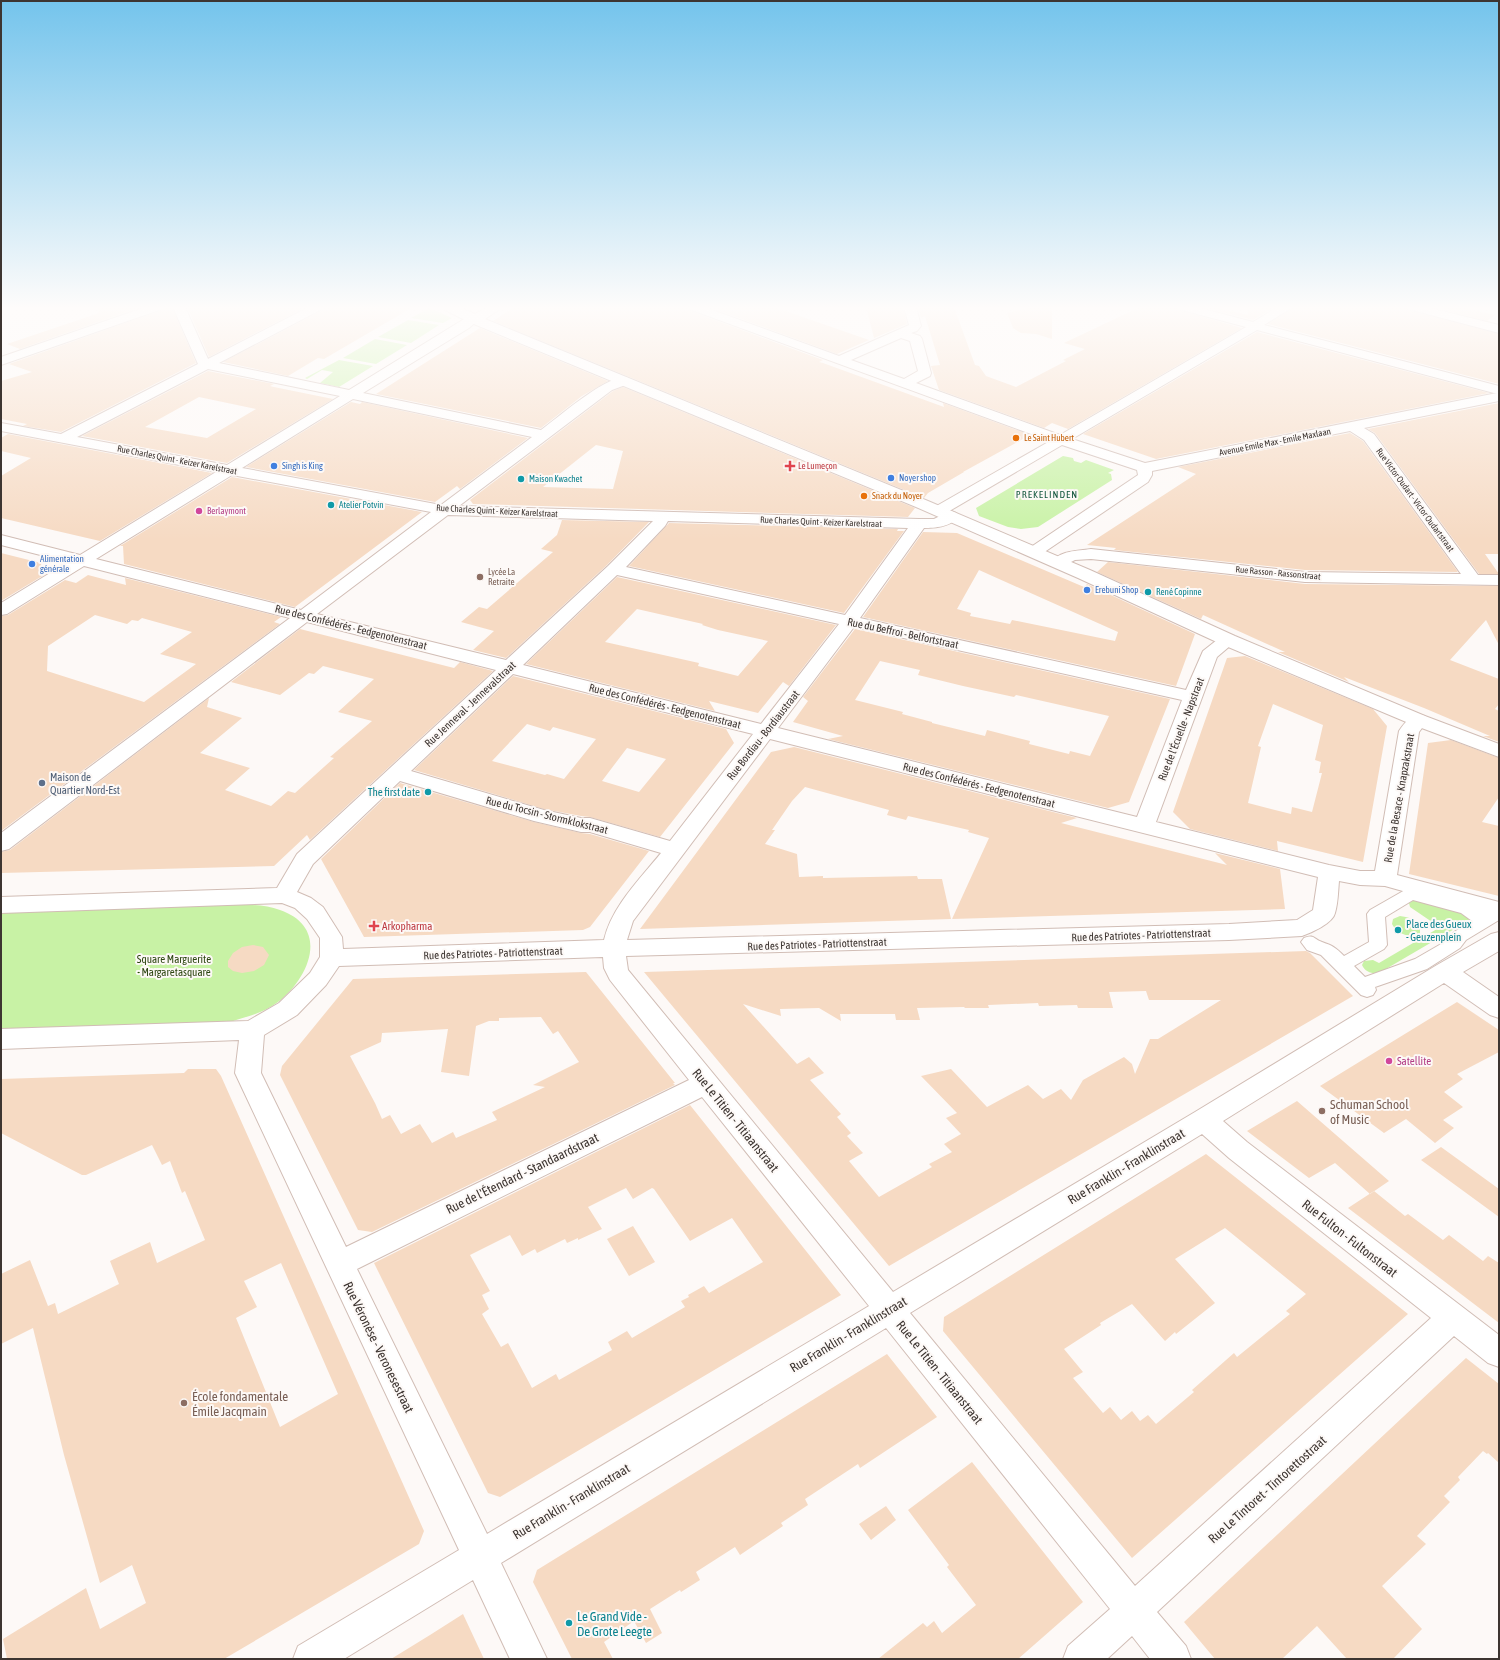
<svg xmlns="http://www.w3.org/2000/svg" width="1500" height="1660" font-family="'Asap Condensed',sans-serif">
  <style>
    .green { fill: #c8f2a5 }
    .building { fill: #f6dac3; fill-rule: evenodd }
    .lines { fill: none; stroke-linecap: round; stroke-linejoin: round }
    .pedestrian-casing { stroke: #d1bdb5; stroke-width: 2 }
    .minor-casing { stroke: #d1bdb5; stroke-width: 2 }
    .tertiary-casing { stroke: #d1bdb5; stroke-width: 2 }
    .pedestrian { fill: #fff; fill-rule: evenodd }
    .minor { fill: #fff; fill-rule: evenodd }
    .tertiary { fill: #fff; fill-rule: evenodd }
    .food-dot { fill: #e8710a; stroke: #fdf9f7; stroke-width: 1.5 }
    .shop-dot { fill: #3f7fe0; stroke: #fdf9f7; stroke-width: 1.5 }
    .health-dot { fill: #e0444e; stroke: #fdf9f7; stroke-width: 1.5 }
    .culture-dot { fill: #0f9aa8; stroke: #fdf9f7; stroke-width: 1.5 }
    .hotel-dot { fill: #d1479c; stroke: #fdf9f7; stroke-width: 1.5 }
    .education-dot { fill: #8d6e63; stroke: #fdf9f7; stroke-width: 1.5 }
    .service-dot { fill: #5c6f8a; stroke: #fdf9f7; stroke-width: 1.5 }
    .labels { text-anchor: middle; stroke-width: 4; stroke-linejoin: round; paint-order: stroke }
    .far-food-label { font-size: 9px; fill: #c56008; stroke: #fdf9f7; text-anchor: start }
    .far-street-label { font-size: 9px; fill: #3d3531; stroke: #fdf9f7 }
    .far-shop-label { font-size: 9px; fill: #366cbe; stroke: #fdf9f7; text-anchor: start }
    .far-health-label { font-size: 9px; fill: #be3a42; stroke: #fdf9f7; text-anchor: start }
    .far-culture-label { font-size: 9px; fill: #0d838f; stroke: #fdf9f7; text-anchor: start }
    .far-hotel-label { font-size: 9px; fill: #b23c85; stroke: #fdf9f7; text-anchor: start }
    .far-education-label { font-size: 9px; fill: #785e54; stroke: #fdf9f7; text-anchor: start }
    .far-neighbourhood-label { font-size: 10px; letter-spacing: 1px; fill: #13573d; stroke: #fdf9f7 }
    .street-label { font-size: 11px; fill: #3d3531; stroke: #fdf9f7 }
    .service-label { font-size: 11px; fill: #4e5e75; stroke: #fdf9f7; text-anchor: start }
    .culture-label { font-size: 11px; fill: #0d838f; stroke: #fdf9f7; text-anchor: end }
    .health-label { font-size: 11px; fill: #be3a42; stroke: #fdf9f7; text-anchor: start }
    .park-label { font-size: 11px; fill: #2c4510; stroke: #fdf9f7 }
    .hotel-label { font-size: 11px; fill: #b23c85; stroke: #fdf9f7; text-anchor: start }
    .near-education-label { font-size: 13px; fill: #785e54; stroke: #fdf9f7; text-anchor: start }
    .near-street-label { font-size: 13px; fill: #3d3531; stroke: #fdf9f7 }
    .near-culture-label { font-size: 13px; fill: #0d838f; stroke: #fdf9f7; text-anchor: start }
  </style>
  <rect width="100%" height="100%" fill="#fdf9f7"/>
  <path class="green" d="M429 308H430L452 318 443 323 411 318Z
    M408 320 439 325 411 343 378 337Z
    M375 339 407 345 376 364 343 358Z
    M339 360 373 366 339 387 320 383 333 372 322 370 307 379 305 378Z
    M1063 456 1073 458 1074 461 1081 463 1086 460 1114 470 1108 473 1111 474 1112 480 1038 527 1021 529 1008 527 979 516 976 508Z
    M1412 901H1416L1464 913 1469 919 1468 921 1379 973C1372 974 1365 972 1362 965L1364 961 1373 960 1379 963 1437 929V927L1435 924 1410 907 1409 903Z
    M219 905C239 905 261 903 280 910 331 928 309 978 278 1002 264 1013 245 1017 230 1022L1 1030V911Z
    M1400 916C1408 917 1415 919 1420 925V933C1410 939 1397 934 1392 924L1393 919Z"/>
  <path class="building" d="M98 307H141L20 349 7 344 99 313Z
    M165 307H172L196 363 61 432 23 426 27 424 1 419V381L32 372 9 364 162 310Z
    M187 307H306L209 357Z
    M325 307H413L324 359 318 358 288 376 223 362 323 310Z
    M514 307H686L688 310 823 360 819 362 823 363 944 407 943 403 1030 435 963 472H964L928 493 924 498 493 321Z
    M709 307H774L869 340 837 354Z
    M866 307H903L907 324 874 338Z
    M918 307H954L975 365 979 366 986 376 1016 387 1066 361 1063 360 1085 349 1064 343 1140 307H1175L1178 310 1242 328 1068 429 1052 423 1044 428 939 390 931 366 940 365 925 316 921 318Z
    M1031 307H1052V339L1036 334 1021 333 1013 328 1007 313Z
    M1202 307H1214L1248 315 1249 307H1275L1253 320Z
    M1294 307H1405L1408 310 1499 334V384L1268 324Z
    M1433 307H1462L1495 315 1487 321Z
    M480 328 608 381 582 396 541 428 376 394Z
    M1257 332 1489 393 1156 459 1083 434Z
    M208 371 274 384 270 386 274 387 333 399 227 463 82 436ZM199 397 256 409 207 438 145 427Z
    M623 387 915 508 908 517 473 504 470 500 613 391ZM596 445 623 451 613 489 543 487Z
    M351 402 360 404 362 402 528 438 460 489 457 486 435 502 246 467Z
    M1499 403V554H1485L1499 574H1479L1375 433 1368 429Z
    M1350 433 1363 441 1458 572 1305 570 1114 550 1116 548 1087 545 1196 474 1178 467Z
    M8 434 212 473 100 541 1 518V476L31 458 1 451V438Z
    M232 477 422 512 295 607 124 564 123 546H120Z
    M562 520 649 522 607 565 506 658 473 650 494 631 461 622 479 607 487 609 553 552 541 549 557 535Z
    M669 523 898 529 897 531H904L844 613 629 566Z
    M923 532 957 533 1084 587 1087 584 1195 634 1176 686 863 617ZM979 570 1118 632 1115 641 1012 620 1010 624 970 616 971 613 957 609Z
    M1 553 41 563 42 574 44 575 1 601Z
    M1108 562 1305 584 1499 586V645L1486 620 1450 660 1499 679V704L1495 709 1499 711V742L1483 736H1490L1424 708 1344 677 1349 682 1278 652H1285L1203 615 1201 619 1097 572Z
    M88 575 126 585 125 578 281 617 274 622 280 624 1 831V616L8 615 65 580 76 583ZM95 615 127 624 132 620 138 621 142 618 192 632 160 654 196 664 144 702 47 671 48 646Z
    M617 577 836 625 789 686 783 682 758 713 709 701 715 711 526 664ZM637 609 703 624 702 625 718 630 768 641 738 676 698 666 699 663 605 642Z
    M300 629 454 668 460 662 493 671 310 840 307 835 274 866 1 873V852L10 850 209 698 207 707 242 718 200 753 250 768 225 790 271 806 288 791 295 793 334 758 330 757 372 721 338 712 374 679 323 666 314 674 309 673 280 695 231 682Z
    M855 629 1170 699 1129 802 1108 808 828 739 843 736 793 722 808 701 803 697ZM880 661 920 670 918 675 963 686 1014 697 1016 695 1109 716 1090 756 1070 751 1069 754 1029 744 1030 741 987 730 985 736 932 723V722L902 714 903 712 855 700Z
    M1245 656 1373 709 1387 726 1363 862 1277 841 1278 851 1190 829 1173 812 1227 658ZM1273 704 1323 725 1315 760 1321 762 1319 773H1322L1312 812 1292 807 1291 814 1248 803 1261 747 1258 746Z
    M513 676 726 729 734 743 660 837 590 817 581 816 544 809 414 770ZM527 724 550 731 553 727 596 739 564 779 547 774 545 775 492 761ZM627 748 666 759 639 792 602 781Z
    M1451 740 1499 758V797L1482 822 1499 826V896L1409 874 1428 743Z
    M794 747 1077 818 1061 823 1227 865 1215 853 1280 869 1285 909 952 919 989 838 968 832 969 830 908 816 906 820 887 815 889 810 805 787 792 801 772 830H775L765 844 797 854 799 877 823 876V878L917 876 918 879H942L951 919 640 929 771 752Z
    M400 783 534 822 581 833 590 834 649 851 590 927 583 930 364 937 321 859Z
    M253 945 263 947 269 955 264 965 254 971 242 973 233 971 228 967V961L233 953 242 947Z
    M1306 951 1310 953 1353 996 889 1266 644 972ZM1146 991 1149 1000H1221L1158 1039H1150L1135 1074 1132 1064 1124 1057 1083 1080 1071 1100 1061 1089 1043 1099 1028 1085 987 1107 951 1069 921 1076 957 1113 946 1118 961 1134 944 1144 952 1152 929 1164 932 1167 879 1197 849 1161 863 1153 847 1136 851 1133 837 1117 841 1114 810 1080 824 1073 809 1057 797 1064 743 1004 781 1016 780 1009 819 1008 841 1021 840 1014H895L896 1020H920L917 1008 964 1007 965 1008H989L988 1005 1038 1003 1039 1006 1077 1005 1078 1008H1113L1109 992Z
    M586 972 675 1083H673L675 1085 372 1232 358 1230 280 1075 282 1066 353 979ZM541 1017 553 1034 558 1031 579 1062 533 1085 545 1087 492 1112 497 1120 456 1138 453 1132 432 1143 420 1124 401 1134 390 1115 382 1119 375 1103 350 1056 381 1042 382 1033 448 1029 441 1072 469 1076 476 1026 489 1021H499V1018Z
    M1457 1002 1499 1030V1052L1457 1074 1463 1079 1444 1092 1463 1107 1443 1120 1454 1128 1435 1143 1406 1119 1384 1133 1320 1086Z
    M188 1069H216L221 1076 424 1531 419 1544 224 1659H7L3 1639 86 1588 100 1629 146 1603 132 1565 100 1583 64 1455 33 1328 1 1344V1274L30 1260 48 1306 55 1303 58 1314 119 1284 110 1261 150 1242 157 1263 205 1240 185 1191 182 1193 170 1161 162 1165 152 1145 86 1175H82L1 1133V1079L184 1073ZM281 1263 338 1394 280 1427 236 1318 257 1307 244 1281Z
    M1297 1101 1389 1181 1370 1194 1335 1163 1309 1178 1247 1131Z
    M690 1105 841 1295 500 1497 488 1493 374 1263ZM626 1188 633 1199 652 1188 654 1189 690 1241 732 1218 763 1262 709 1293 704 1286 688 1295 689 1297 681 1301 685 1307 632 1338 627 1331 608 1342 612 1350 559 1380 556 1374 532 1388 508 1343 501 1347 482 1314 489 1309 482 1295 490 1291 470 1255 510 1235 522 1256 535 1249 537 1253 565 1239 567 1243 578 1238V1240L602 1229 588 1207Z
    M1441 1147 1499 1189V1217L1421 1160Z
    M1206 1154 1408 1314 1132 1558 943 1331 944 1317ZM1225 1228 1306 1294 1286 1311 1290 1314 1237 1357 1234 1353 1192 1390 1194 1392 1156 1424 1148 1415 1140 1421 1132 1411 1121 1420 1110 1407 1103 1413 1073 1378 1083 1372 1064 1349 1101 1325 1100 1323 1132 1304 1165 1341 1175 1332 1176 1334 1215 1303 1175 1259Z
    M1374 1191 1405 1216 1408 1214 1443 1240 1449 1235 1483 1261 1488 1256 1499 1263V1323L1348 1208Z
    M633 1226 655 1262 629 1276 607 1239Z
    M887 1354 937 1417 860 1468 858 1464 805 1499 808 1505 781 1523 783 1526 740 1555 735 1547 696 1572 700 1580 681 1592 680 1590 650 1609 662 1633 646 1643 634 1621 604 1642 613 1659H572L533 1582 537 1570Z
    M1466 1358 1499 1384V1463L1488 1453 1487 1454 1483 1451 1458 1477 1460 1480 1444 1496 1450 1502 1417 1536 1426 1544 1382 1586 1422 1629 1393 1659H1347L1317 1626 1282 1659H1215L1184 1622Z
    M972 1462 1083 1602 1018 1659H878L923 1623 927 1627 934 1621 942 1633 976 1605 947 1567 949 1565 908 1510Z
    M886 1506 896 1520 871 1540 859 1524Z
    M463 1614 484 1659H391L430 1635Z"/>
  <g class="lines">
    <g class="pedestrian-casing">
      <path id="pedestrian" d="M1411 888 1473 905 1485 913 1493 910 1499 912V920L1466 940 1460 948 1427 969 1375 987 1376 990 1373 995 1367 997 1361 995 1321 955 1307 950 1301 942 1304 938C1315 934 1313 939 1322 942 1333 946 1335 947 1344 956L1369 942 1367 914 1370 910 1405 890ZM1413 900 1461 913 1472 921 1454 932 1448 940 1415 959 1365 977 1354 966 1384 949 1387 945 1385 917Z"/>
    </g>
    <g class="minor-casing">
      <path id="minor" d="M146 307H164L162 309 1 365V357Z
        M173 307H185L208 359 309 307H324L322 309 219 363 349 390 469 316H477L479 319 469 328 363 393 541 430C558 418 608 373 628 378L629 381 628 384 612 390 459 506 919 519H934L942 515 933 514 930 511 933 508 1050 441 689 309 687 307H704L839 356 909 325 904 307H916L921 326 917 331 911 333 920 336 922 339 931 373 930 376 916 383 1060 435 1246 327 1178 309 1176 307H1196L1253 322 1278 307H1293L1264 325 1499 386V401L1364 428 1374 434 1478 575H1499V585L1305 582 1091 559 1075 560 1059 568 1053 566 1051 563C1060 550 1077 551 1091 549L1305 572 1461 574 1364 440 1350 431 1152 471V475L1148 482 1040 555 1034 557 1028 555 1026 552 1028 549 1138 475 1137 470 1062 445 946 513 951 511 956 513 959 516C951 527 935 528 924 528L860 618 1186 690 1203 651 1222 636 1228 635 1234 636 1237 640 1217 657 1156 822 1329 865 1360 871H1375L1399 731C1406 721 1412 713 1425 716L1428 720 1419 732 1397 875 1499 902V918L1385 886 1360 885 1339 881C1338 892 1338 903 1335 913 1333 923 1311 933 1302 936L1229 940 626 956 628 970 893 1292 1195 1112 1437 965 1491 934 1499 932V951L1463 972 1499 997V1018L1490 1015 1444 983 1223 1121 1247 1142 1499 1335V1367L1488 1363 1454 1336 1157 1612 1186 1646 1191 1659H1150L1132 1636 1107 1659H1063L1068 1646 1110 1609 886 1328 501 1563 547 1659H510L473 1580 344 1659H293L298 1646 459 1550 235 1073 239 1040 1 1049V1029L248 1021 279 1003 310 973 320 957V938L307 919 295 908 282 903 1 913V897L277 888 297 854 496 670 307 622 9 849 1 851V833L290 618 84 566 7 614 1 615V603L68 562 1 545V535L80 555 216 472 1 431V423L61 434 198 364ZM1257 330 1494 393H1497L1145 463 1072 439ZM901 338 910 341 918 371 904 379 851 360ZM208 369 340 396 227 465 77 437ZM353 399 532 437 441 505 242 468ZM232 475 431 512 301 610 96 559ZM448 515 653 521 608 566 506 660 317 614ZM668 521 908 528 845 615 626 567 665 526ZM617 575 839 624 761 724 523 665ZM854 627 1182 700 1137 817 778 728ZM513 674 753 734 670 841 590 818H581L544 810 411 771ZM770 739 1318 877 1313 910 1297 920 1229 924 627 940 633 921ZM400 781 534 821 581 832H590L661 853C640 879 612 906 604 940L343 949 342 937 323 907 311 898 297 892 313 864ZM603 957 604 968 610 980 689 1080 346 1247 261 1073 264 1035 297 1015 326 985 339 966ZM702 1097 869 1306 487 1534 357 1269ZM1202 1134 1229 1158 1431 1318 1135 1586 910 1313Z
        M1406 307H1426L1499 325V333L1408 309Z"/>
    </g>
    <g class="tertiary-casing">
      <path id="tertiary" d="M443 307H459L475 314 488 307H503L485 319 928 501 1090 570 1235 636 1425 716 1499 744V757L1411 724 1221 644 1078 578 916 507 469 322 445 310Z"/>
    </g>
    <use href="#pedestrian" class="pedestrian"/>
    <use href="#minor" class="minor"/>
    <use href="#tertiary" class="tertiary"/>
  </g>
  <linearGradient id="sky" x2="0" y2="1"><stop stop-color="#74c4ec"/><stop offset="0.57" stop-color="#fefcfb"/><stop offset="1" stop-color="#fefcfb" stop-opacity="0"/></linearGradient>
  <rect width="1500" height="540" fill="url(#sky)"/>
  <g class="food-dot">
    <circle cx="1016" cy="438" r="4"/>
    <circle cx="864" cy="496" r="4"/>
  </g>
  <g class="shop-dot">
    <circle cx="274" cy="466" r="4"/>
    <circle cx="891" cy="478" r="4"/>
    <circle cx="32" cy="564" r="4"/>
    <circle cx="1087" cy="590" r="4"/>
  </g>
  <g class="health-dot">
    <path d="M788 460h4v4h4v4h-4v4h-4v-4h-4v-4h4z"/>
    <path d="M372 920h4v4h4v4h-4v4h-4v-4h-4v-4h4z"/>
  </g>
  <g class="culture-dot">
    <circle cx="521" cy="479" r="4"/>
    <circle cx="331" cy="505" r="4"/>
    <circle cx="1148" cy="592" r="4"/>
    <circle cx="428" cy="792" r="4"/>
    <circle cx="1398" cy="930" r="4"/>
    <circle cx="569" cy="1623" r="4"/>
  </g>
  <g class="hotel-dot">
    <circle cx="199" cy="511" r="4"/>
    <circle cx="1389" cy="1061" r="4"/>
  </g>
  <g class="education-dot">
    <circle cx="480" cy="577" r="4"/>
    <circle cx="1322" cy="1111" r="4"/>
    <circle cx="184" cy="1403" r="4"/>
  </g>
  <circle class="service-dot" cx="42" cy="783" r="4"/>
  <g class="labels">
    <g class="far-food-label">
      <text x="1024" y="441">Le Saint Hubert</text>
      <text x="872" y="499">Snack du Noyer</text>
    </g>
    <g class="far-street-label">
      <text transform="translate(1275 442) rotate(-11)" y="3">Avenue Emile Max - Emile Maxlaan</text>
      <text transform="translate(177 460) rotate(11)" y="3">Rue Charles Quint - Keizer Karelstraat</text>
      <text transform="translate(1415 500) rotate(54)" y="3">Rue Victor Oudart - Victor Oudartstraat</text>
      <text transform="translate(497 511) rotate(3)" y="3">Rue Charles Quint - Keizer Karelstraat</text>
      <text transform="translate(821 522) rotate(2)" y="3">Rue Charles Quint - Keizer Karelstraat</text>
      <text transform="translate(1278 573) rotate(5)" y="3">Rue Rasson - Rassonstraat</text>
    </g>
    <g class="far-shop-label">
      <text x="282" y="469">Singh is King</text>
      <text x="899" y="481">Noyer shop</text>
      <text x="40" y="562">Alimentation<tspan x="40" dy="10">générale</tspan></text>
      <text x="1095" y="593">Erebuni Shop</text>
    </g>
    <g class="far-health-label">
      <text x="798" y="469">Le Lumeçon</text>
    </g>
    <g class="far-culture-label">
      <text x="529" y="482">Maison Kwachet</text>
      <text x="339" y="508">Atelier Potvin</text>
      <text x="1156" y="595">René Copinne</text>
    </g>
    <g class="far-hotel-label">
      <text x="207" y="514">Berlaymont</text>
    </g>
    <g class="far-education-label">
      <text x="488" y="575">Lycée La<tspan x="488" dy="10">Retraite</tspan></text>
    </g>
    <g class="far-neighbourhood-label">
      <text x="1047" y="498">PREKELINDEN</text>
    </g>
    <g class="street-label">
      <text transform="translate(351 627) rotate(14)" y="4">Rue des Confédérés - Eedgenotenstraat</text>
      <text transform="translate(903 633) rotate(12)" y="4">Rue du Beffroi - Belfortstraat</text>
      <text transform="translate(470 704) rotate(-43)" y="4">Rue Jenneval - Jennevalstraat</text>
      <text transform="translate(665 706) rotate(14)" y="4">Rue des Confédérés - Eedgenotenstraat</text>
      <text transform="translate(1181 729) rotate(-69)" y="4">Rue de l'Écuelle - Napstraat</text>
      <text transform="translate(763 735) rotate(-52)" y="4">Rue Bordiau - Bordiaustraat</text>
      <text transform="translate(979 785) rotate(14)" y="4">Rue des Confédérés - Eedgenotenstraat</text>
      <text transform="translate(1399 798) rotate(-80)" y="4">Rue de la Besace - Knapzakstraat</text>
      <text transform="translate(547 815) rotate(14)" y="4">Rue du Tocsin - Stormklokstraat</text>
      <text transform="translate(1141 935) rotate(-2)" y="4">Rue des Patriotes - Patriottenstraat</text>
      <text transform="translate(817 944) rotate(-2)" y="4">Rue des Patriotes - Patriottenstraat</text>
      <text transform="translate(493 953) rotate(-2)" y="4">Rue des Patriotes - Patriottenstraat</text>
    </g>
    <g class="service-label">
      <text x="50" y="781">Maison de<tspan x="50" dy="13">Quartier Nord-Est</tspan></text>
    </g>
    <g class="culture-label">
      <text x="420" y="796">The first date</text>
      <text x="1406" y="928" text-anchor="start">Place des Gueux<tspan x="1406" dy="13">- Geuzenplein</tspan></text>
    </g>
    <g class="health-label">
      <text x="382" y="930">Arkopharma</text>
    </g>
    <g class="park-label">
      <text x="174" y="963">Square Marguerite<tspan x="174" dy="13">- Margaretasquare</tspan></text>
    </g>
    <g class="hotel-label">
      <text x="1397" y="1065">Satellite</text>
    </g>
    <g class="near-education-label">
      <text x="1330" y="1109">Schuman School<tspan x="1330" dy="15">of Music</tspan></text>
      <text x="192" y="1401">École fondamentale<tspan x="192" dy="15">Émile Jacqmain</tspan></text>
    </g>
    <g class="near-street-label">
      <text transform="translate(736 1120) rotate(51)" y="5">Rue Le Titien - Titiaanstraat</text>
      <text transform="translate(1126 1166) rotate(-31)" y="5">Rue Franklin - Franklinstraat</text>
      <text transform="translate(522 1173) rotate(-26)" y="5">Rue de l'Étendard - Standaardstraat</text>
      <text transform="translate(1350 1238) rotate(38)" y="5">Rue Fulton - Fultonstraat</text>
      <text transform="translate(848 1334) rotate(-31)" y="5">Rue Franklin - Franklinstraat</text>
      <text transform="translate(379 1347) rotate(64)" y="5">Rue Véronèse - Veronesestraat</text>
      <text transform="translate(940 1372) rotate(51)" y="5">Rue Le Titien - Titiaanstraat</text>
      <text transform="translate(1267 1489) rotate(-42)" y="5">Rue Le Tintoret - Tintorettostraat</text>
      <text transform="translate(571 1501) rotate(-31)" y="5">Rue Franklin - Franklinstraat</text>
    </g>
    <g class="near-culture-label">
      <text x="577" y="1621">Le Grand Vide -<tspan x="577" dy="15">De Grote Leegte</tspan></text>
    </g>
  </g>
  <rect width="1500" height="1660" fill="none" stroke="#3d3531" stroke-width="4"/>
</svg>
